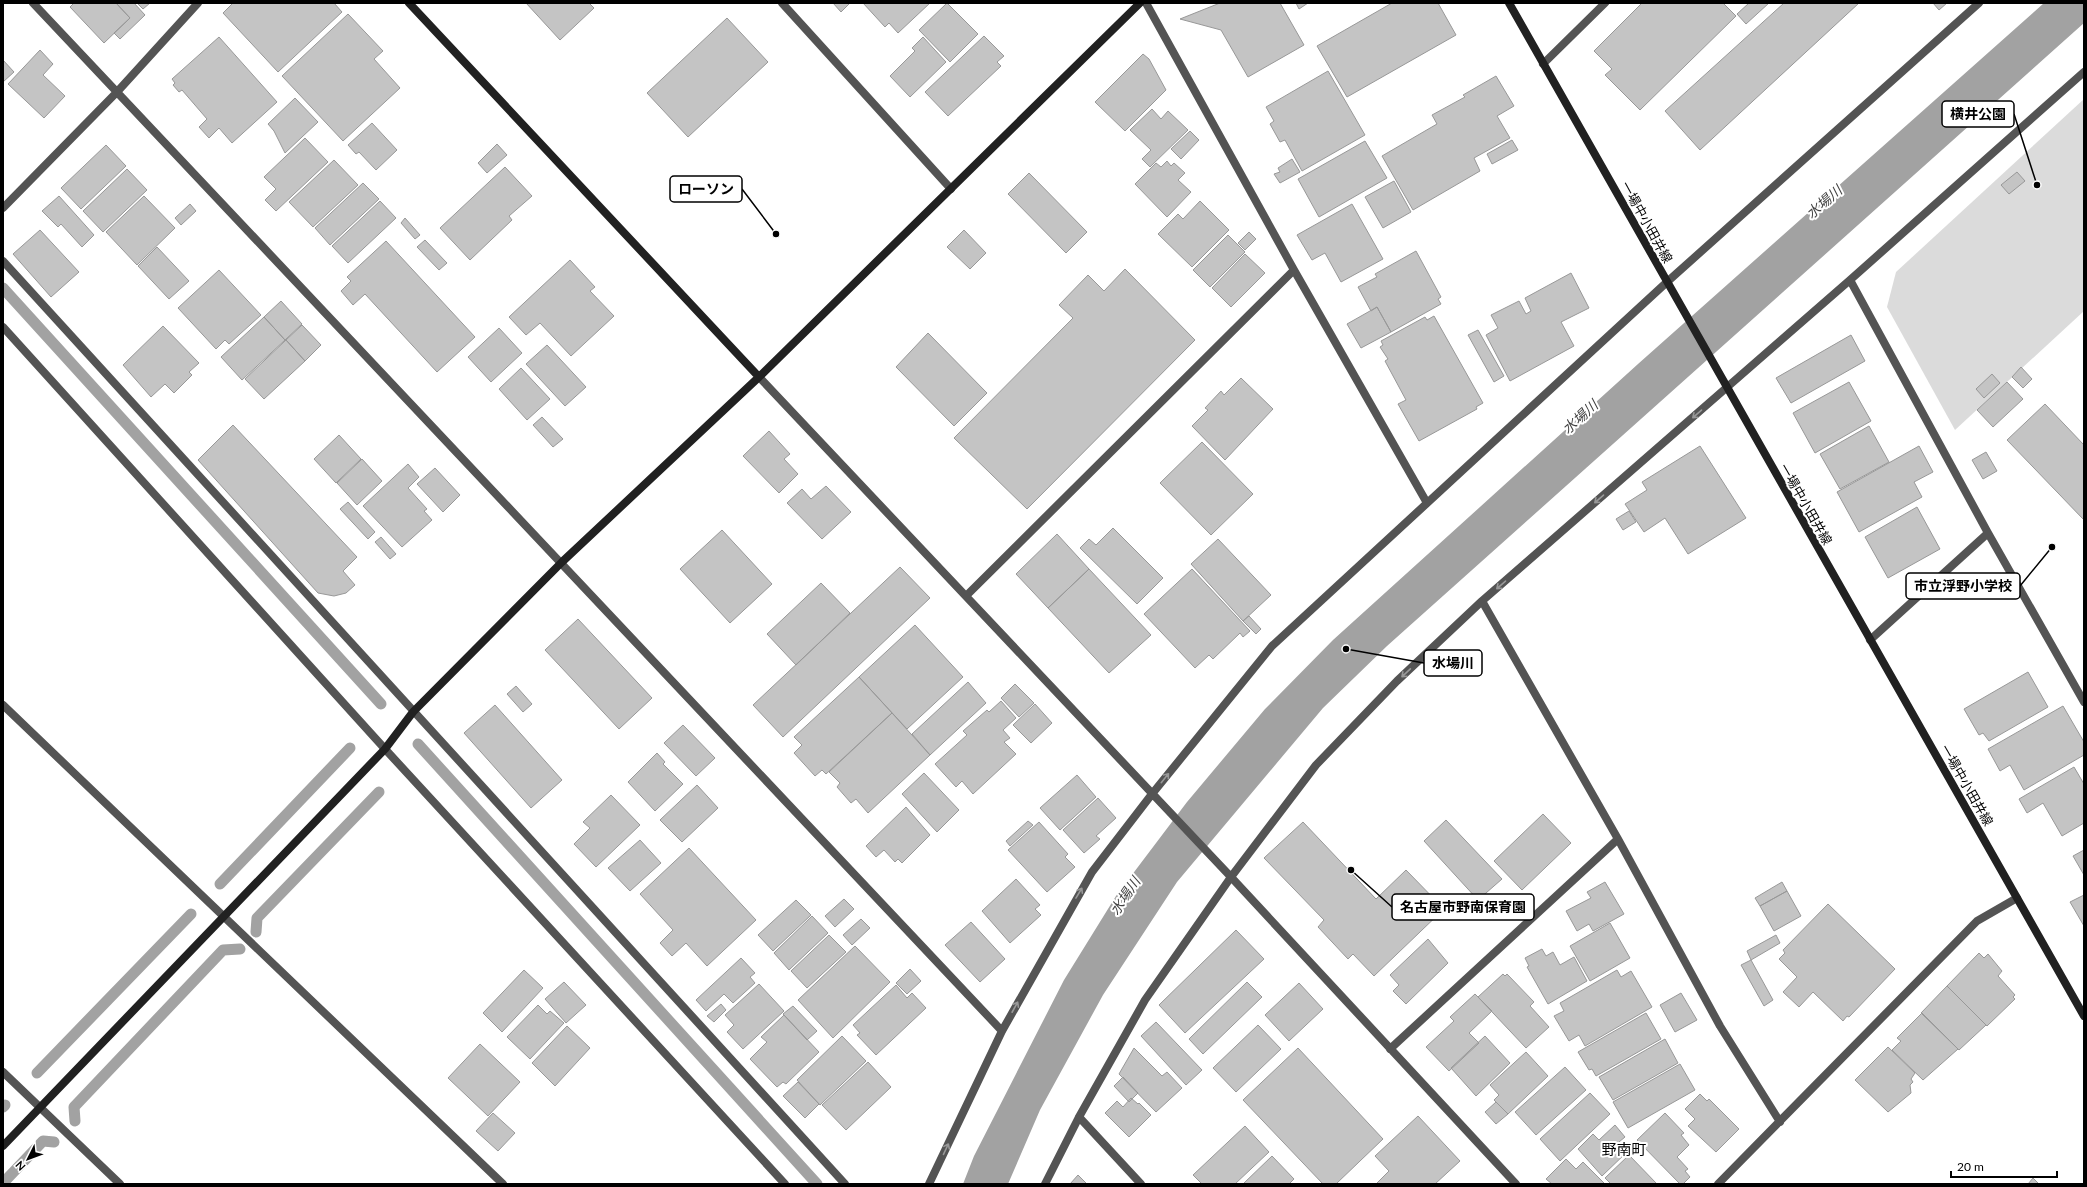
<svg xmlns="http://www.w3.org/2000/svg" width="2087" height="1187" font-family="Lato,'Noto Sans JP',sans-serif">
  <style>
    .green { fill: #dbdbdb }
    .water { fill: #a2a2a2 }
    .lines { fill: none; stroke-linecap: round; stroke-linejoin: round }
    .stream { stroke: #a2a2a2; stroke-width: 11 }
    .building { fill: #c4c4c4; stroke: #989898 }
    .street { stroke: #545454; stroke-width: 8 }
    .secondary { stroke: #212121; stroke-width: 8 }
    .oneway { stroke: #989898 }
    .labels { text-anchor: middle; stroke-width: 4; stroke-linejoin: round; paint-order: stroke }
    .street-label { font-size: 13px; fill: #000; stroke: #fff }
    .water-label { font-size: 14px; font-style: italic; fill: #434343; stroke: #fff }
    .quarter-label { font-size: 15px; fill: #000; stroke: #fff }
    .leader { fill: none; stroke: #000; stroke-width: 1.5 }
    .callout-dot { fill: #000; stroke: #fff; stroke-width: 1.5 }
    .callout { fill: #fff; stroke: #000; stroke-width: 1.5 }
    .callout-label { font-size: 14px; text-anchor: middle; font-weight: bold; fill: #000 }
  </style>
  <rect width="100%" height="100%" fill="#fff"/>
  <path class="green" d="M2084 99V311L1955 430 1887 307 1896 272Z"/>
  <path class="water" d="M2044 3H2084V23L1387 646 1323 708 1177 882 1103 995 1040 1110 1008 1184H963L974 1156 1064 980 1116 896 1187 802 1265 709 1333 640 1638 364Z"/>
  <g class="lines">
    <path class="stream" d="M3 288 381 704
      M418 744 817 1184
      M220 884 350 748
      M256 932 257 918 379 792
      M37 1073 191 914
      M3 1107 5 1105
      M75 1121 74 1107 223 950 240 949
      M3 1183 43 1141 54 1142"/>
  </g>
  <path class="building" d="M74 3H116L130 18 104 43 70 7Z
    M116 3H134L145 15 120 39 114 33 130 18Z
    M137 3H150L143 9Z
    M233 3H334L342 12 278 72 223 13Z
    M526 3H589L594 8 560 40Z
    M833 3H850L841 12Z
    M863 3H930L898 33 889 23 885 27Z
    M947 3 978 34 950 62 919 30Z
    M1220 3H1280L1304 45 1248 77 1221 30 1180 19Z
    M1296 3H1308L1299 9Z
    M1392 3H1438L1456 35 1347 97 1317 46Z
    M1642 3H1723L1736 16 1640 110 1605 75 1612 69 1594 51Z
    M1749 3H1769L1746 24 1737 14Z
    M1784 3H1859L1700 150 1665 111Z
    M1933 3H1947L1939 10Z
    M348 14 383 51 374 59 400 88 343 141 282 76Z
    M727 18 768 62 688 137 647 93Z
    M984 36 1004 56 997 62 1001 66 948 116 925 92Z
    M219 37 277 102 232 143 219 128 209 138 199 127 207 119 182 90 179 92 173 85 175 83 172 79Z
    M923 37 946 62 910 97 890 76 915 51 912 48Z
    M40 50 53 64 43 75 65 96 44 118 8 84Z
    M1143 54 1149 59 1166 90 1125 131 1095 102Z
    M3 60 14 72 3 82Z
    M1328 71 1365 135 1302 171 1285 140 1280 142 1270 124 1274 121 1266 107Z
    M1496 76 1514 106 1497 116 1510 138 1474 158 1480 171 1413 210 1382 156 1437 124 1432 115 1465 97 1463 95Z
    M295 98 318 122 285 153 274 131 268 124Z
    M1152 109 1161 119 1168 111 1188 130 1150 167 1142 159 1151 150 1130 130Z
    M372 123 397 150 376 170 359 152 356 154 348 145Z
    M1190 131 1199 140 1181 159 1171 149Z
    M305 138 328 162 276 211 265 200 276 189 264 177Z
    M1512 140 1518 150 1492 164 1487 154Z
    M1365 141 1387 178 1319 217 1298 179Z
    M497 144 507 155 487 173 478 163Z
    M106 145 126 166 81 209 61 188Z
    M1292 159 1300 172 1280 183 1274 174 1280 172 1278 168Z
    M334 160 358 185 313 227 289 202Z
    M1167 161 1171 166 1174 163 1185 173 1178 180 1191 192 1167 217 1135 184 1156 163 1161 167Z
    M505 167 532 196 509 216 512 220 470 260 440 228Z
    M127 169 147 190 103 232 83 211Z
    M2017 172 2025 181 2009 194 2001 185Z
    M1029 173 1087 232 1066 253 1008 194Z
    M1394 181 1411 212 1383 228 1365 197Z
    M363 183 379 199 330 245 315 228Z
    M59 196 94 235 82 247 61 224 58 227 42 211Z
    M144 196 175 228 137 265 106 232Z
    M380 201 396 218 348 263 332 246Z
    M1200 201 1229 230 1192 267 1158 234 1178 214 1183 219Z
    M190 204 196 211 181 225 175 218Z
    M1352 204 1383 259 1341 282 1325 253 1312 260 1297 235Z
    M405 218 420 235 415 239 401 223Z
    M40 230 79 272 51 297 13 254Z
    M964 230 986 253 970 269 947 247Z
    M1249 232 1256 239 1245 250 1238 243Z
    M1228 235 1245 252 1210 287 1193 270Z
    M425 240 447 263 439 270 417 247Z
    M386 241 475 337 437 372 365 294 353 305 341 291 351 281 347 277Z
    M157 247 189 281 169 299 138 266Z
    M1416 251 1441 297 1438 299 1441 304 1391 332 1377 307 1371 311 1358 287 1377 277 1375 274Z
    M1245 254 1265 273 1231 307 1212 288Z
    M570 260 595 287 590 291 614 316 571 356 540 323 526 335 509 317Z
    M1125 269 1195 340 1027 509 954 438 1073 318 1059 305 1088 275 1104 291Z
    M219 270 261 315 229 344 225 340 216 349 178 308Z
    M1571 273 1589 308 1561 322 1574 346 1510 381 1486 335 1498 328 1491 315 1519 301 1526 314 1531 311 1525 298Z
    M281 301 302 324 285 340 264 317Z
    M1377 307 1391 332 1361 348 1347 324Z
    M1434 316 1483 403 1476 407 1477 409 1419 441 1398 404 1406 400 1385 361 1388 359 1380 347 1383 345 1381 341 1425 317 1427 320Z
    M264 317 285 340 242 380 221 357Z
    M302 325 321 345 305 361 286 340Z
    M163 326 199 363 189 372 192 375 174 393 165 384 151 397 123 365Z
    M499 328 522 353 491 382 468 357Z
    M1478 330 1504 376 1494 382 1468 335Z
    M928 333 987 393 954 426 896 367Z
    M1851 335 1865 361 1791 403 1776 378Z
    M286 340 305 361 264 399 245 379Z
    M547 345 586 387 565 406 526 364Z
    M2021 367 2032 379 2023 388 2012 377Z
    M521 368 550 399 527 420 499 389Z
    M1992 374 2000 383 1984 398 1976 389Z
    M1241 378 1273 409 1225 460 1192 426 1208 410 1205 408 1221 391 1224 395Z
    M1849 382 1871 421 1815 453 1793 413Z
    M2007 382 2023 399 1993 427 1977 410Z
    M2045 404 2084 445V520L2007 440Z
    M542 417 563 439 553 447 533 425Z
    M233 425 357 557 343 571 355 585 346 593 334 596 318 593 198 460Z
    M1869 426 1889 462 1840 489 1820 454Z
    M769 431 790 454 784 459 798 474 779 493 743 456Z
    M339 435 361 459 336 483 314 459Z
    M1202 442 1253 494 1211 535 1160 483Z
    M1700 446 1746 518 1688 554 1665 518 1644 532 1625 504 1647 490 1642 482Z
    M1919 446 1933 472 1914 482 1922 497 1859 532 1837 492Z
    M1986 452 1997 471 1983 479 1972 460Z
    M362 459 382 481 357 505 337 483Z
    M408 464 419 477 408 488 427 509 424 511 432 520 402 547 363 506Z
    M435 468 460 495 443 512 417 484Z
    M826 486 851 512 822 539 787 503 802 489 811 499Z
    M348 502 375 532 368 539 340 509Z
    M1917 507 1940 549 1888 578 1865 537Z
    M1629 511 1636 522 1623 530 1616 519Z
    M1113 528 1163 578 1137 604 1080 548 1089 539 1096 545Z
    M722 530 772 584 730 623 680 569Z
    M1057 534 1089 569 1048 608 1016 574Z
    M381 537 396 554 390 559 375 542Z
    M1218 539 1271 595 1243 621 1191 564Z
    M900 567 930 598 783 737 753 705Z
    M1089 569 1151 635 1109 673 1048 608Z
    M1192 569 1250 631 1243 637 1240 633 1213 659 1209 655 1195 668 1144 614Z
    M821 583 850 613 796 665 767 634Z
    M1249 616 1261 629 1256 634 1243 621Z
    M578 619 652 698 619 729 545 650Z
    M915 625 963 677 907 729 859 677Z
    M2028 672 2048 707 1989 741 1983 733 1979 735 1964 709Z
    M859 677 892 713 826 774 822 770 815 776 794 753 802 745 794 737Z
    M968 682 986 703 930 755 912 734Z
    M1015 684 1034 703 1019 717 1001 698Z
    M516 686 532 704 523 712 507 694Z
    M1001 701 1016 718 1003 730 1010 738 1004 742 1016 754 973 794 962 781 956 787 935 764 967 735 963 731 987 710 989 712Z
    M1035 704 1052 723 1031 743 1013 725Z
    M495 705 562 780 531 808 464 733Z
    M2063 706 2084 742V755L2024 790 2010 765 2000 771 1988 749Z
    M892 713 930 755 868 813 856 799 851 803 837 787 840 783 829 772Z
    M683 725 715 758 696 776 664 743Z
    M657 753 665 762 663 764 683 784 655 811 628 782Z
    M2074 767 2084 784V823L2062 836 2043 803 2027 813 2019 799Z
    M924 773 959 810 937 832 902 794Z
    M1077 775 1096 797 1060 830 1040 808Z
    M697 785 718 808 682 842 660 820Z
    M611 795 640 825 596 867 574 844 590 828 583 822Z
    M1098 798 1116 818 1096 836 1100 839 1084 853 1063 830Z
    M906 807 930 835 902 863 898 859 895 862 884 850 876 857 866 846Z
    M1543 814 1571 843 1522 890 1494 861Z
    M1446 820 1502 879 1478 900 1424 841Z
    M1028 821 1033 825 1010 846 1006 841Z
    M1039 822 1068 854 1065 857 1075 867 1047 892 1008 850Z
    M1303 822 1376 899 1406 870 1444 909 1374 976 1353 954 1348 959 1318 927 1324 920 1264 858Z
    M640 840 661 863 630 891 608 868Z
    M689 848 756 920 707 966 686 943 672 956 660 943 673 930 640 894Z
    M2084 850V875L2073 856Z
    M1016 879 1040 905 1035 909 1041 915 1010 943 982 911Z
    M1605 882 1624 914 1593 931 1589 924 1577 931 1566 911 1591 898 1587 892Z
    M1782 882 1787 891 1760 906 1755 898Z
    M1787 891 1801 916 1774 931 1760 906Z
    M2084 895V926L2070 902Z
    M844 899 854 909 835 927 825 916Z
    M796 900 811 915 773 951 758 935Z
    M1828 904 1895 969 1849 1017 1847 1016 1843 1021 1813 992 1799 1007 1783 992 1797 977 1779 959 1785 953 1783 950Z
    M812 916 828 933 789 970 774 953Z
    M861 919 870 928 852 945 843 935Z
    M971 922 1005 959 980 982 945 945Z
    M1610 923 1630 958 1590 981 1570 946Z
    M1236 930 1264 959 1185 1033 1159 1005Z
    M829 935 846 952 807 988 791 971Z
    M1776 935 1780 943 1751 960 1747 951Z
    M1428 939 1448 963 1406 1004 1393 991 1399 985 1390 975Z
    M855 946 890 982 833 1038 798 1000Z
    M1542 949 1546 956 1553 952 1560 965 1574 957 1587 981 1548 1004 1527 967 1529 966 1525 958Z
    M1979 953 1984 958 1988 954 2002 971 1998 976 2015 995 2013 997 2015 999 1987 1026 1947 986Z
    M741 958 755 973 750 977 755 983 733 1003 724 994 706 1011 696 1000Z
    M1751 960 1773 1000 1764 1006 1741 965Z
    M910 969 921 981 907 994 896 983Z
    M524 970 543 988 502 1032 483 1013Z
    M1617 970 1621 977 1631 971 1652 1007 1585 1046 1579 1035 1569 1041 1554 1016 1564 1011 1560 1003Z
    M1503 974 1505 976 1507 974 1534 1002 1530 1006 1549 1027 1526 1048 1478 997Z
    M564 982 586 1005 566 1023 545 999Z
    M1247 982 1262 997 1203 1054 1189 1039Z
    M1299 983 1323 1009 1289 1041 1265 1015Z
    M759 984 784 1011 743 1049 727 1032 734 1025 725 1015Z
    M896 985 907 998 912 993 926 1008 876 1055 857 1035 860 1033 853 1025Z
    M1947 986 1986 1025 1959 1050 1921 1013Z
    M1681 993 1697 1020 1675 1032 1660 1005Z
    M1475 994 1492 1011 1469 1033 1479 1043 1449 1071 1426 1047 1454 1021 1450 1017Z
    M721 1004 726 1010 714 1022 707 1016Z
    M538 1005 547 1014 550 1011 564 1023 530 1059 507 1037Z
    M793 1006 817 1031 807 1040 783 1014Z
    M1646 1013 1661 1039 1596 1076 1592 1069 1589 1070 1578 1052Z
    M1922 1013 1958 1049 1923 1080 1892 1050 1901 1041 1897 1038Z
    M784 1015 819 1052 786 1084 783 1082 777 1087 750 1059 767 1042 761 1037Z
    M1156 1022 1202 1070 1186 1085 1141 1036Z
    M1258 1025 1281 1049 1236 1092 1213 1068Z
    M567 1026 590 1048 555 1086 532 1063Z
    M842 1036 866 1061 820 1105 797 1080Z
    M1485 1036 1510 1063 1476 1096 1451 1068Z
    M1665 1039 1678 1063 1613 1100 1599 1077Z
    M480 1044 520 1082 488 1116 448 1078Z
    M1888 1047 1915 1073 1911 1079 1913 1082 1910 1085 1911 1093 1888 1112 1855 1080Z
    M1134 1048 1162 1076 1167 1072 1182 1088 1156 1112 1119 1074Z
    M1298 1048 1383 1139 1336 1184H1323L1243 1100Z
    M1526 1052 1548 1076 1508 1114 1494 1100 1499 1095 1490 1085Z
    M868 1062 891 1087 846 1130 822 1105Z
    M1680 1064 1695 1090 1628 1128 1613 1102Z
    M1565 1067 1586 1090 1536 1135 1515 1112Z
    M1123 1077 1138 1093 1129 1102 1114 1086Z
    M798 1082 819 1104 805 1118 783 1096Z
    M1590 1093 1610 1114 1560 1161 1540 1139Z
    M1700 1094 1707 1101 1709 1099 1739 1129 1716 1152 1688 1126 1695 1119 1685 1109Z
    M1131 1098 1138 1104 1139 1103 1151 1115 1129 1137 1105 1113 1117 1101 1123 1107Z
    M1496 1102 1508 1114 1496 1124 1485 1112Z
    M493 1113 515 1133 498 1151 476 1131Z
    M1665 1113 1684 1133 1681 1135 1689 1145 1677 1157 1688 1169 1685 1171 1690 1177 1683 1184H1680L1637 1140Z
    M1418 1116 1460 1161 1435 1184H1376L1389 1171 1375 1156Z
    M1615 1125 1625 1137 1619 1142 1628 1151 1602 1176 1578 1149 1593 1134 1599 1140Z
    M1245 1126 1269 1152 1235 1184H1202L1193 1175Z
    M1629 1155 1657 1184H1611L1605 1178Z
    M1272 1156 1294 1179 1289 1184H1243Z
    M1566 1159 1576 1169 1583 1162 1605 1184H1552L1546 1179Z
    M1078 1175 1087 1184H1070Z
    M2033 1178 2039 1184H2028Z"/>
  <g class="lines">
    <path class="street" d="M33 3 1002 1031
      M782 3 951 189
      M1146 3 1294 270 1427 503
      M1543 64 1605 3
      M3 208 117 92 198 3
      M3 261 845 1184
      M1850 280 1988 533 2084 702
      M3 327 385 749 785 1184
      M759 377 1231 877 1516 1184
      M966 596 1294 270
      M1482 601 1618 839 1720 1026 1780 1122
      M1870 640 1988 533
      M3 705 503 1184
      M1390 1049 1618 839
      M3 1072 120 1184
      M1079 1117 1141 1184
      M929 1184 1002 1031 1092 872 1152 794 1272 646 1667 282 1979 3
      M1045 1184 1079 1117 1145 1000 1231 877 1316 765 1397 681 1482 601 1850 280 2084 72
      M1718 1184 1977 921 2017 898"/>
    <path class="secondary" d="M409 3 759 377
      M1509 3 2084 1016
      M3 1146 385 749 413 712 562 562 759 377 1140 3"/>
  </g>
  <defs><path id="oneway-shaft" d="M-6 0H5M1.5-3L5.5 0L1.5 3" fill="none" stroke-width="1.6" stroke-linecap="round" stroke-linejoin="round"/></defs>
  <g class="oneway">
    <use href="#oneway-shaft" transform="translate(1697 414) rotate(139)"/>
    <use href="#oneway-shaft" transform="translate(1599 499) rotate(139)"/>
    <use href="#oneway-shaft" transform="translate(1501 585) rotate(139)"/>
    <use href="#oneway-shaft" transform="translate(1406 673) rotate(137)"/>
    <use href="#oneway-shaft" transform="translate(1165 778) rotate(-51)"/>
    <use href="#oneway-shaft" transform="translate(1079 893) rotate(-59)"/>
    <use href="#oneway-shaft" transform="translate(1015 1007) rotate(-61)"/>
    <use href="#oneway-shaft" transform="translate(946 1149) rotate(-65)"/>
  </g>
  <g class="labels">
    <g class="street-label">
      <text transform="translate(1647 222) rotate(61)" y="5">一場中小田井線</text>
      <text transform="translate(1806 504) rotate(60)" y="5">一場中小田井線</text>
      <text transform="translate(1967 785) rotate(60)" y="5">一場中小田井線</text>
    </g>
    <g class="water-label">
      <text transform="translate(1824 202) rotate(-41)" y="5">水場川</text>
      <text transform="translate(1580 417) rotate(-42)" y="5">水場川</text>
      <text transform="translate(1125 896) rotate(-56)" y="5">水場川</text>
    </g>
    <g class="quarter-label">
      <text x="1624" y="1155">野南町</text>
    </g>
  </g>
  <path class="leader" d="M2037 185L2014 114M776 234L742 189M2052 547L2020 586M1346 649L1424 663M1351 870L1392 907"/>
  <g class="callout-dot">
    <circle cx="2037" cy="185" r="4"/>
    <circle cx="776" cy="234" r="4"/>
    <circle cx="2052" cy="547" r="4"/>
    <circle cx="1346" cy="649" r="4"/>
    <circle cx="1351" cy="870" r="4"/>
  </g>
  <g class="callout">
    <rect x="1942" y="101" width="72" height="26" rx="4"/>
    <rect x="670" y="176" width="72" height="26" rx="4"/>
    <rect x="1906" y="573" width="114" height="26" rx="4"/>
    <rect x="1424" y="650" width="58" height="26" rx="4"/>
    <rect x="1392" y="894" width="142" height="26" rx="4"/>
  </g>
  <g class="callout-label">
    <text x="1978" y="119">横井公園</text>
    <text x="706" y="194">ローソン</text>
    <text x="1963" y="591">市立浮野小学校</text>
    <text x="1453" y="668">水場川</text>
    <text x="1463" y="912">名古屋市野南保育園</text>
  </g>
  <rect width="2087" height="1187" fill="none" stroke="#000000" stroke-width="8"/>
  <g transform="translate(28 1159) rotate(228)" stroke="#ffffff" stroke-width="3" paint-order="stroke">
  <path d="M0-3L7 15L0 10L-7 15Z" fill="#000000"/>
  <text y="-6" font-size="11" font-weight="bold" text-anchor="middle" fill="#000000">N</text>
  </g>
  <path d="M1951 1171v6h106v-6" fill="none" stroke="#000000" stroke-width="2"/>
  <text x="1957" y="1171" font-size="12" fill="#000000" stroke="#ffffff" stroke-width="3" paint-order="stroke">20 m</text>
</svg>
